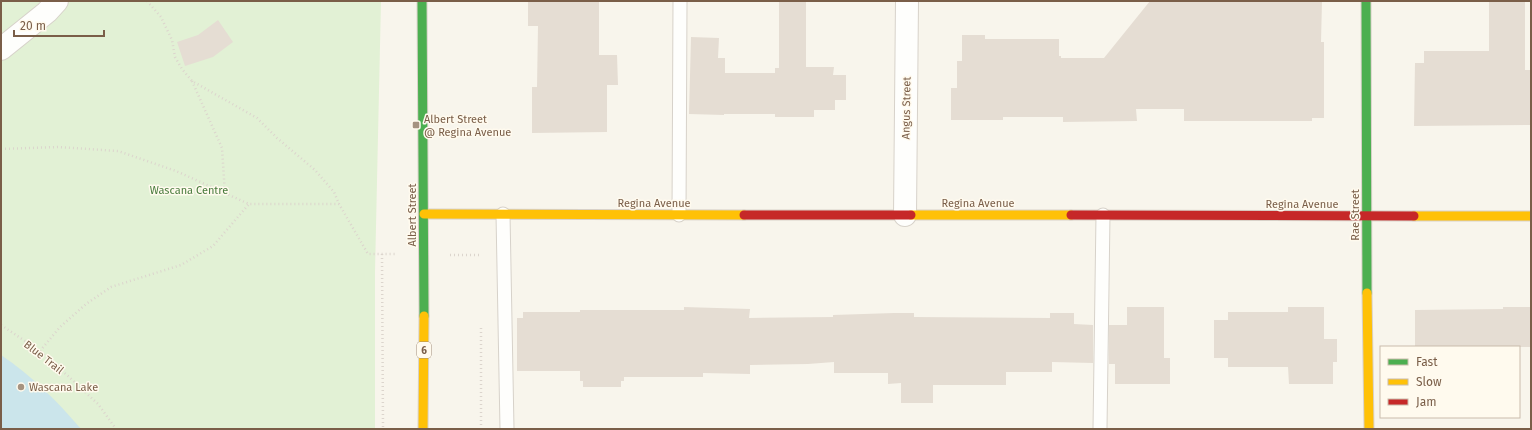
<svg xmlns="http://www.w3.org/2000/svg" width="1532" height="430" font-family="'Fira Sans',sans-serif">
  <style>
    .green { fill: #e2f1d5 }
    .water { fill: #cbe5eb }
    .building { fill: #e5ddd3 }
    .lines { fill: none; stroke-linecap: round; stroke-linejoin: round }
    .lane-casing { stroke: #d7d2ca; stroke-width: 15 }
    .street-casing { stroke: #d7d2ca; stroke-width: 24 }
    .fast-casing { stroke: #d8d1c8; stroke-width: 11 }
    .slow-casing { stroke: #d8d1c8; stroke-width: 11 }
    .jam-casing { stroke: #d8d1c8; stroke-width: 11 }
    .path { stroke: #dcd5cd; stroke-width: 2.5; stroke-dasharray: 1 3; stroke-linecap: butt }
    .lane { stroke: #fefefc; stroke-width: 13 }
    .street { stroke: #fefefc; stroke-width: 22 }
    .fast { stroke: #4caf50; stroke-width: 9 }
    .slow { stroke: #ffc107; stroke-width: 9 }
    .jam { stroke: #c62828; stroke-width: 9 }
    .poi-dot { fill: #a69381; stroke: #fffaee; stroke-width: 1.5 }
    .labels { text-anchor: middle; stroke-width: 3; stroke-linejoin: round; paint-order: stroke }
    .shield { fill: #fffaee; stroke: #a28d7a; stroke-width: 1 }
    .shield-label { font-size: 10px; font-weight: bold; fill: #7a5e48 }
    .street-label { font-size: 11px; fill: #7a5e48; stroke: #fffaee }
    .poi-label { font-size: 11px; fill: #7a5e48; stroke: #fffaee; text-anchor: start }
    .park-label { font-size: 11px; fill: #487b3c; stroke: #fffaee }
  </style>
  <rect width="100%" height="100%" fill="#f8f5ec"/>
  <path class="green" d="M1 1H381L375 272V429H1Z"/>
  <path class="water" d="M1 355C32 376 57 401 81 429H1Z"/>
  <path class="building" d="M528 1H599V55H617L618 85H607V132L532 133V87H537L538 26H528Z
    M779 1H806V67H834L833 75H846V100H835V110H814V117H775V114H724V115L689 114 691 37 719 38 718 58H725V73H775V68H779Z
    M1150 1H1322L1321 42H1324V118H1312V121H1184V109H1136L1137 121 1063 122V117H1003V120H951V88H957V61H962V35H985V39H1059V56H1061V58H1104Z
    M1489 1H1525V70H1531V125L1414 126 1415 63H1424V51H1489Z
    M218 20 233 42 213 57 185 66 177 42 198 35Z
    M684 307 750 309 749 318 833 317V315L894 313H914V317L1050 318V313H1074V324L1093 325V363L1052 362V372H1006V385H933V403H901V383L888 384V373H834V362L808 364 750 365V374L703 373V377H624V381H621V387H583V381H580V371H517V318H523V312H580V310H684Z
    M1127 307H1164V358H1170V384H1115V364H1109V325H1127Z
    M1288 307H1324V339H1337V362H1333V384H1289L1288 367H1228V358H1214V320H1228V312H1288Z
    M1503 307H1531V347H1415V310L1503 309Z"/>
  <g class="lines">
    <g class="lane-casing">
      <path id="lane" d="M503 214 507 429
        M679 215 680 1
        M1100 429 1103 215"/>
    </g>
    <g class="street-casing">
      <path id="street" d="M1 49 47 12 57 1
        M905 215 907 1"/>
    </g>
    <g class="fast-casing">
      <path id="fast" d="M422 1 424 316
        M1366 1 1367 293"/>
    </g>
    <g class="slow-casing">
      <path id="slow" d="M424 214 744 215
        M911 215H1071
        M1414 216H1531
        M1367 293 1369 429
        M423 429 424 316"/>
    </g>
    <g class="jam-casing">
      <path id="jam" d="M744 215H911
        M1071 215 1414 216"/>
    </g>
    <path class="path" d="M147 1 161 17 172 40 175 57 182 69 192 81 257 118 277 138 315 170 334 192 339 204
      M192 81 222 148 225 194
      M1 149 58 147 118 151 176 171 249 204H339L368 254H397
      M382 254 383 429
      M450 255H481
      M1 325 40 351 68 376 98 404 116 429
      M481 328V429
      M40 351 60 327 86 304 111 287 181 265 213 246 249 204"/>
    <use href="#lane" class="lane"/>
    <use href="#street" class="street"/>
    <use href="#fast" class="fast"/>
    <use href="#slow" class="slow"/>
    <use href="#jam" class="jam"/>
  </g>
  <g class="poi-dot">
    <rect x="412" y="121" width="8" height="8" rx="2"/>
    <circle cx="21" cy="387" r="4"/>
  </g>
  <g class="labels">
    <rect class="shield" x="417" y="342" width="14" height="16" rx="3"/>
    <g class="shield-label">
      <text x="424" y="354">6</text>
    </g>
    <g class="street-label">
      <text transform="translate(906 108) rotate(-89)" y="4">Angus Street</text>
      <text x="654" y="207">Regina Avenue</text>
      <text x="978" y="207">Regina Avenue</text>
      <text x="1302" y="208">Regina Avenue</text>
      <text transform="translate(412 215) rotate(-90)" y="4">Albert Street</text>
      <text transform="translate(1355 215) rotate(-90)" y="4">Rae Street</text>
      <text transform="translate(44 357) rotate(38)" y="4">Blue Trail</text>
    </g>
    <g class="poi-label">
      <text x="424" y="123">Albert Street<tspan x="424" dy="13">@ Regina Avenue</tspan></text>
      <text x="29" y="391">Wascana Lake</text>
    </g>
    <g class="park-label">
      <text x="189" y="194">Wascana Centre</text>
    </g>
  </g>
  <rect width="1532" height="430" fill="none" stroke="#7a5e48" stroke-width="4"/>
  <rect x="1380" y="346" width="140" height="72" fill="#fffaee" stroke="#cabcac"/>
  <rect x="1388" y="359" width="20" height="6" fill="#4caf50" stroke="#cabcac"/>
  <text x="1416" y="366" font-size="12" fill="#7a5e48">Fast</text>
  <rect x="1388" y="379" width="20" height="6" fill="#ffc107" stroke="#cabcac"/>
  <text x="1416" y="386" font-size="12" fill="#7a5e48">Slow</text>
  <rect x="1388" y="399" width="20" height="6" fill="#c62828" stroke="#cabcac"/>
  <text x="1416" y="406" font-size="12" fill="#7a5e48">Jam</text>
  <path d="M14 30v6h90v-6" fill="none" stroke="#7a5e48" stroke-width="2"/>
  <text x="20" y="30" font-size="12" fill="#7a5e48" stroke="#fffaee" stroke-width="3" paint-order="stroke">20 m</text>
</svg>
